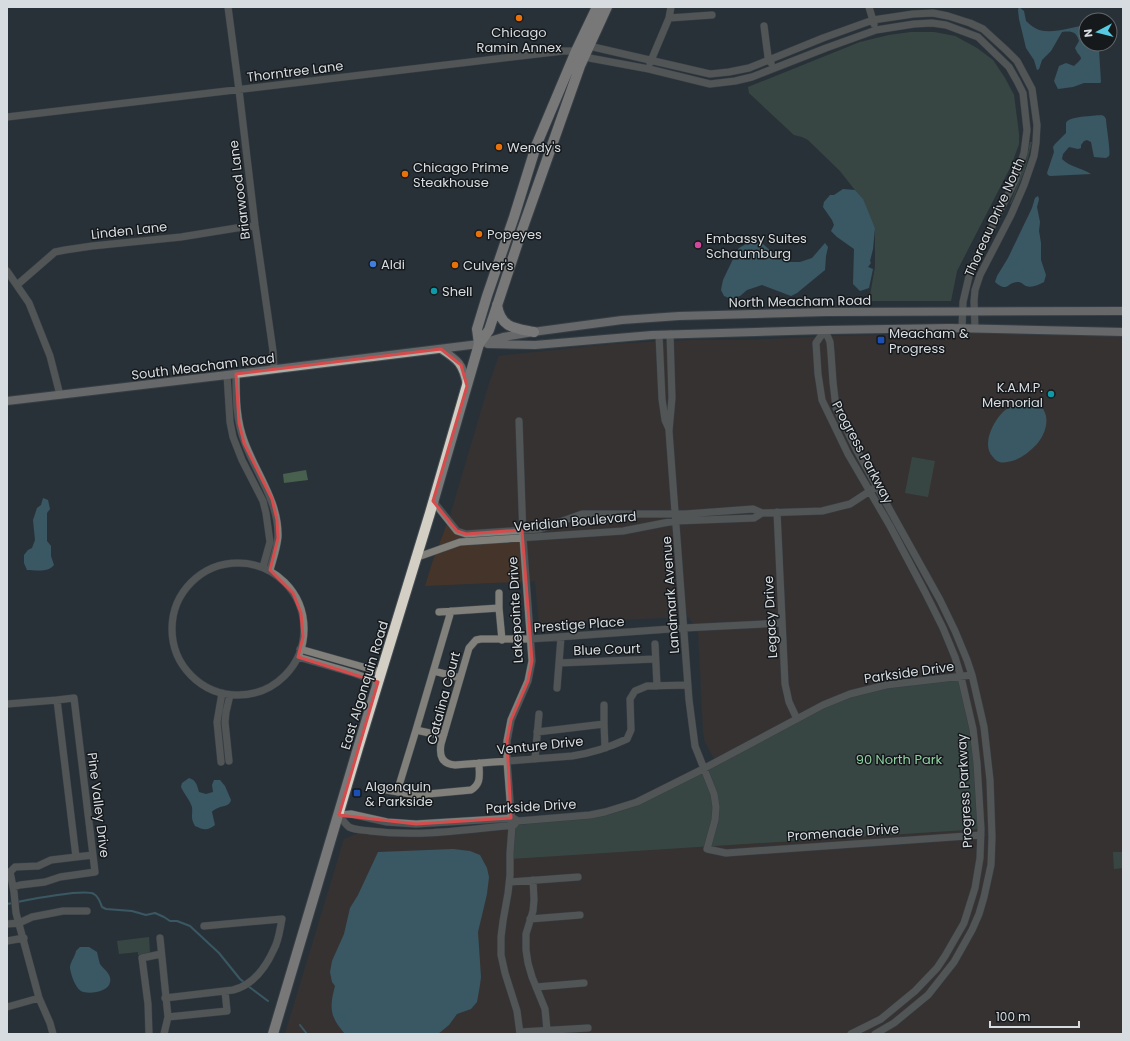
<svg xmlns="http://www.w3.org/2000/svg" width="1130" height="1041" font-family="Poppins,sans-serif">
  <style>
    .commercial { fill: #45342a }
    .green { fill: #48614e }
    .water { fill: #4c8798 }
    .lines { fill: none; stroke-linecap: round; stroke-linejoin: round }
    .stream { stroke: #4c8798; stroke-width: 2 }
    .minor-casing { stroke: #454d54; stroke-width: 8 }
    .secondary-casing { stroke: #454d54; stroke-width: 10 }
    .primary-casing { stroke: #454d54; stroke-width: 12 }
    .minor { stroke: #82807a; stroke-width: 7 }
    .secondary { stroke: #b0aca4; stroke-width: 8 }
    .primary { stroke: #d4cfc4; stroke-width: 10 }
    .marked { fill: none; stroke: #d64c4d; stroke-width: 3; stroke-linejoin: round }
    .food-dot { fill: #e8710a; stroke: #15191c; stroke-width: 1.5 }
    .hotel-dot { fill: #d1479c; stroke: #15191c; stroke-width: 1.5 }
    .shop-dot { fill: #3f7fe0; stroke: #15191c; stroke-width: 1.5 }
    .culture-dot { fill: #0f9aa8; stroke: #15191c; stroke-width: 1.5 }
    .transit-dot { fill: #1a4fb4; stroke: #15191c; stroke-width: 1.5 }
    .labels { text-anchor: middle; stroke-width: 3; stroke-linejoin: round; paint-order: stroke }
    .poi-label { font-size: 13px; fill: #d7dce1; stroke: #15191c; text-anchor: start }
    .street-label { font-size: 13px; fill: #d7dce1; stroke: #15191c }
    .park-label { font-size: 13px; fill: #8fd1a0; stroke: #15191c }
  </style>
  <rect width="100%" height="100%" fill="#293239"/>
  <path class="commercial" d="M1123 331V1034H285L344 839 359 833 514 825 590 815 623 807 716 762 705 742 703 731 698 629 688 617 539 623 535 581 425 586 432 563 450 516 489 384 499 356 612 344 693 340H750L833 336Z"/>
  <path class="green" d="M911 32H934L955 36 977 48 993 60 1005 78 1014 95 1019 134V144L1011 166 957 271 951 301H869L875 267V228L861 197 855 190 840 171 808 140 802 137 794 135 749 93 748 87 860 42 889 35Z
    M1030 142H1032L1025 170 1011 204H1010L1026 161Z
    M912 457 935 461 928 497 905 493Z
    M306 470 308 480 284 483 283 474Z
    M961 677 973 729 981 829 510 859 512 826 590 815 623 807 850 694Z
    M1113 852H1123V868L1114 869Z
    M149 937 150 953 138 955V952L119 954 117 941Z"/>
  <path class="water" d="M1019 7 1024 11 1026 21C1030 25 1034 28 1039 30 1054 34 1071 27 1086 25V44H1096L1099 50 1101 82 1100 83H1084L1073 87 1058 89 1054 81 1059 66 1066 63 1074 66C1086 55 1080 60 1075 48L1079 41C1076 31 1071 31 1062 32L1051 51 1042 60 1039 69 1037 70 1034 60 1026 48 1019 19 1018 10Z
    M1101 115 1104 116 1106 119C1106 125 1111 152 1109 156 1108 157 1107 157 1106 158L1094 157 1091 142 1087 140 1084 141 1081 145V148L1078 149 1069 147 1063 154 1062 159C1070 167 1082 168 1091 174L1050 176 1048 175 1047 173 1054 152 1053 147 1055 144 1066 133C1066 130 1066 126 1066 123 1068 116 1094 116 1101 115Z
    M843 189 855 190 863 199 875 228 873 249 870 261 871 263 868 267 873 269 869 288 860 291 853 284 854 249 837 237 831 231 834 225 832 220 823 207 824 202 830 195H834Z
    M1038 196 1039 199 1037 207 1040 222 1039 231 1041 243V260L1046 275 1044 282C1038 285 1032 288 1026 286 1022 284 1022 282 1017 282 1006 283 1008 293 995 282L997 276 1008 258 1032 208 1035 198Z
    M748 243H762L773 253 786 262H800L812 258 825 243 828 247 826 256 825 270 797 293 791 296 762 285 747 290 740 296 731 299 724 296 721 290 723 280 734 257 739 248Z
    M1027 401C1037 401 1041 403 1045 413 1049 423 1044 436 1037 444 1029 452 1022 458 1012 461 1004 463 998 464 993 457 981 445 993 421 1004 411 1011 406 1019 403 1027 401Z
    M43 498 48 500 50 509 47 513V541L51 546V556L54 565C48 573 35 570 27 570L24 563V555L28 550 32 548 35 540 33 520 37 508 41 505Z
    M189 778C196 780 197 785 199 792L206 794 213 792 212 785 214 780H220L225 786 231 800C229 807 224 805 218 808 217 808 212 811 212 812L215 825C207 831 204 830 195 826 190 817 193 816 192 807 190 800 184 794 181 787L182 783Z
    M453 849 470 851 480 855 487 868 489 877 487 894 478 932 481 977 480 985 477 1002 471 1009 457 1014 449 1025 438 1034H345C330 1017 329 1008 335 986L332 982 330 972 332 961 344 934 350 908 358 895 378 852Z
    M80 947H89L97 952C98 956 99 961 100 964 104 970 112 974 110 982 109 992 88 995 81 991 75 987 71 975 70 968 70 962 75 957 76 951Z"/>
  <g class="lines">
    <path class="stream" d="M7 904C23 901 83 888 94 894 99 897 100 902 102 907L106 909 132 911 146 915 155 913 164 917 170 921H177L190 926 219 953 240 979 245 983
      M248 986 268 1001
      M300 1025 307 1034"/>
    <g class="minor-casing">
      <path id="minor" d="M228 7 239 90 255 225 273 351 274 369
        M869 7 874 24
        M669 18 712 15
        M764 26 768 57 771 63
        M585 48 589 46 710 74 729 72 749 68 823 38 873 20 913 14 933 13 948 16 970 23 983 29 1006 50 1017 61 1032 89 1037 125 1036 143 1034 156 1024 185 1011 215 980 275 975 290 974 301 975 328
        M650 63 669 18 671 7
        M7 117 563 51H576L584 57 649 69 710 84 735 81 752 77 826 48 876 30 914 24 932 23 946 25 978 37 1009 67 1017 81 1023 93 1027 130 1024 153 1015 181 980 250 970 272 963 302 962 328
        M7 271 29 303 50 356 60 395
        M17 285 55 252 65 250 92 246 181 237 255 225
        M825 330 816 343 818 374 822 400 848 454 890 526 925 592 943 628 955 657 961 677 973 729 977 763 981 829 980 858 975 888 964 923 945 956 937 968 915 991 881 1019 851 1034
        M825 330 830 342 831 353 833 382 836 408 856 449 940 600 955 631 967 660 972 675 984 727 990 780 992 837 991 865 984 897 979 914 972 930 954 962 928 995 894 1023 875 1034
        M670 334 672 398 669 431 689 700 695 746 714 794 716 807 715 820 707 849 726 853 981 835
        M659 335 662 399 665 420 669 429
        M236 374C236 397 236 421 245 443 257 475 279 502 278 537 277 548 273 559 270 570
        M227 375 230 422 233 437 242 460 263 501 266 513 270 542 263 567
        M519 421 523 537 532 661 528 681 511 720 507 741V761L512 826 510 853V875L508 893 503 921 501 937V955L505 973 517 1011 520 1034
        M433 501 457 531 466 534 540 529 582 514H685L753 509 762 513 822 511 850 504 873 489
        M777 512 785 684 789 702 797 719
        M415 558 460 542 623 531 664 523 676 521 754 518 762 513
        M172 629a66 66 0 1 1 132 0a66 66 0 1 1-132 0Z
        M499 593V608
        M439 612 499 608 502 640
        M655 644 657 686
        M300 649 381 672
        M298 657 353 673 378 682
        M559 663 655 659
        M434 671 460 678
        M688 685 647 686 635 691 630 699 631 730 627 739C610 747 592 753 572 756L455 765C442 764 439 756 441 744L469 648 476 640 481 639H530L684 628 782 623
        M557 688 561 637
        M7 704 57 700 76 857 51 860 38 866 15 867 10 872
        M604 724V705
        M416 730 434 734H444
        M537 732 604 724 605 748
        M535 759 539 714
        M229 761 225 722 226 712 230 695
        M221 762 217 722 222 693
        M380 789 417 795 471 790C482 783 479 775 479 763
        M397 792 416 730 451 611
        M339 815 351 814 387 822 416 824 513 818 518 821 590 815 605 812 637 802 703 769 823 705 850 694 886 685 972 675
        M339 815C342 819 345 824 349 827 355 830 363 830 370 831 419 837 465 830 514 825L515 824
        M76 857 93 855
        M10 872 14 892 16 913 39 998 50 1023 53 1034
        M533 880 534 900 533 911 526 934V950L528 963 532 977 545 1009 547 1030
        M510 882 578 877
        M13 887 20 885 45 882 60 877 95 872 74 698 57 700
        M530 919 580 915
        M7 924 19 923 32 917 63 911H87
        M160 938 168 1017 164 1034
        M7 941 24 938
        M536 987 584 983
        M165 998 233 990C253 985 266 967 274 949 279 940 280 928 282 919L204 926
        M7 1007 39 998
        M168 1017 227 1011 225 991
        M520 1032 588 1028
        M149 1034 148 1004 142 958 161 954"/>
    </g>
    <g class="secondary-casing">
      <path id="secondary" d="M488 344 535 345 652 335 825 330 950 328 1123 332
        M441 349C458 360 463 364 467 385
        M7 401 227 375 479 344 503 337 540 331 622 320 679 316 827 312 1123 311"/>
    </g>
    <g class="primary-casing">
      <path id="primary" d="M497 305C501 328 514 328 534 332
        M479 344 477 329 487 296 514 217 536 146 576 51 597 7
        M273 1034 358 748 430 513 479 344 489 330 522 230 580 66 607 7"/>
    </g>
    <use href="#minor" class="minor"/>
    <use href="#secondary" class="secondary"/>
    <use href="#primary" class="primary"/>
  </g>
  <path d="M0 0H1130V1041H0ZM441 349 461 365 467 386 433 501 457 531 466 534 522 530 532 661 528 681 511 720 507 741 511 818 416 824 339 815 378 682 298 657 303 637 301 613 293 593 270 570 278 538 277 520 272 499 244 443 239 423 236 374Z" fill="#293239" fill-opacity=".55" fill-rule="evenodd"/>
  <path class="marked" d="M441 349 461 365 467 386 433 501 457 531 466 534 522 530 532 661 528 681 511 720 507 741 511 818 416 824 339 815 378 682 298 657 303 637 301 613 293 593 270 570 278 538 277 520 272 499 244 443 239 423 236 374Z"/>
  <g class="food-dot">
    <circle cx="519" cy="18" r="4"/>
    <circle cx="499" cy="147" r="4"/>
    <circle cx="405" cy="174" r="4"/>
    <circle cx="479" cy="234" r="4"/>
    <circle cx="455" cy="265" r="4"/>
  </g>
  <circle class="hotel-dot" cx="698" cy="245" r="4"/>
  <circle class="shop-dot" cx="373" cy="264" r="4"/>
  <g class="culture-dot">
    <circle cx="434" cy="291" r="4"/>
    <circle cx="1051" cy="394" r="4"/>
  </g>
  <g class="transit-dot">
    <rect x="877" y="336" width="8" height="8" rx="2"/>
    <rect x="353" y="789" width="8" height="8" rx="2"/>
  </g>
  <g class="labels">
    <g class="poi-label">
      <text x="519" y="37" text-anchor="middle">Chicago<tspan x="519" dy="15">Ramin Annex</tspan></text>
      <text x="507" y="152">Wendy's</text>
      <text x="413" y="172">Chicago Prime<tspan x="413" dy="15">Steakhouse</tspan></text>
      <text x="487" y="239">Popeyes</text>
      <text x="706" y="243">Embassy Suites<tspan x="706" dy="15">Schaumburg</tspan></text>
      <text x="381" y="269">Aldi</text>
      <text x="463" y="270">Culver's</text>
      <text x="442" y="296">Shell</text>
      <text x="889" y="338">Meacham &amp;<tspan x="889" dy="15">Progress</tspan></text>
      <text x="1043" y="392" text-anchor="end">K.A.M.P.<tspan x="1043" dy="15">Memorial</tspan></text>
      <text x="365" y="791">Algonquin<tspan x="365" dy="15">&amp; Parkside</tspan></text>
    </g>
    <g class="street-label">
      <text transform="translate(295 71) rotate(-7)" y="5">Thorntree Lane</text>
      <text transform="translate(239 190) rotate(-97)" y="5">Briarwood Lane</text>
      <text transform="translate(994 217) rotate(-66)" y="5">Thoreau Drive North</text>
      <text transform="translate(129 230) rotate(-6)" y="5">Linden Lane</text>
      <text transform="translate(800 301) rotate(-1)" y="5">North Meacham Road</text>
      <text transform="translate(203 366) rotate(-7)" y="5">South Meacham Road</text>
      <text transform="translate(863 452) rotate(62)" y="5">Progress Parkway</text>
      <text transform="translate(575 521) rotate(-5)" y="5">Veridian Boulevard</text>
      <text transform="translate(670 595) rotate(-94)" y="5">Landmark Avenue</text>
      <text transform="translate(515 610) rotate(-93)" y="5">Lakepointe Drive</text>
      <text transform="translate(770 617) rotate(-93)" y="5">Legacy Drive</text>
      <text transform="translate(579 624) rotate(-4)" y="5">Prestige Place</text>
      <text transform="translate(607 649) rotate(-2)" y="5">Blue Court</text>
      <text transform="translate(909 672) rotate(-8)" y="5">Parkside Drive</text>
      <text transform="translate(364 685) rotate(-73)" y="5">East Algonquin Road</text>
      <text transform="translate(443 698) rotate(-75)" y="5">Catalina Court</text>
      <text transform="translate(540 745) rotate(-6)" y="5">Venture Drive</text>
      <text transform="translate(964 791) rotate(-93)" y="5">Progress Parkway</text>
      <text transform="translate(99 805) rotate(83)" y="5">Pine Valley Drive</text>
      <text transform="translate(531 806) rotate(-3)" y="5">Parkside Drive</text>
      <text transform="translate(843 832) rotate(-4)" y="5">Promenade Drive</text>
    </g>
    <g class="park-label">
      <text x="899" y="764">90 North Park</text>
    </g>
  </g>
  <rect width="1130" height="1041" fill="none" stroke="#d7dce1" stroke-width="16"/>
  <g transform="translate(1098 32) rotate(263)"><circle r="19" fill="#15191c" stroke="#63676b"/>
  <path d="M0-3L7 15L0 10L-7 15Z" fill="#55cae0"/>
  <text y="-6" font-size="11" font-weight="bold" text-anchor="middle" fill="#d7dce1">N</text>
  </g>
  <path d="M990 1021v6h89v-6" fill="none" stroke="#d7dce1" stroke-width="2"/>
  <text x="996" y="1021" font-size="12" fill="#d7dce1" stroke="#15191c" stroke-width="3" paint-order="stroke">100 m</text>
</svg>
